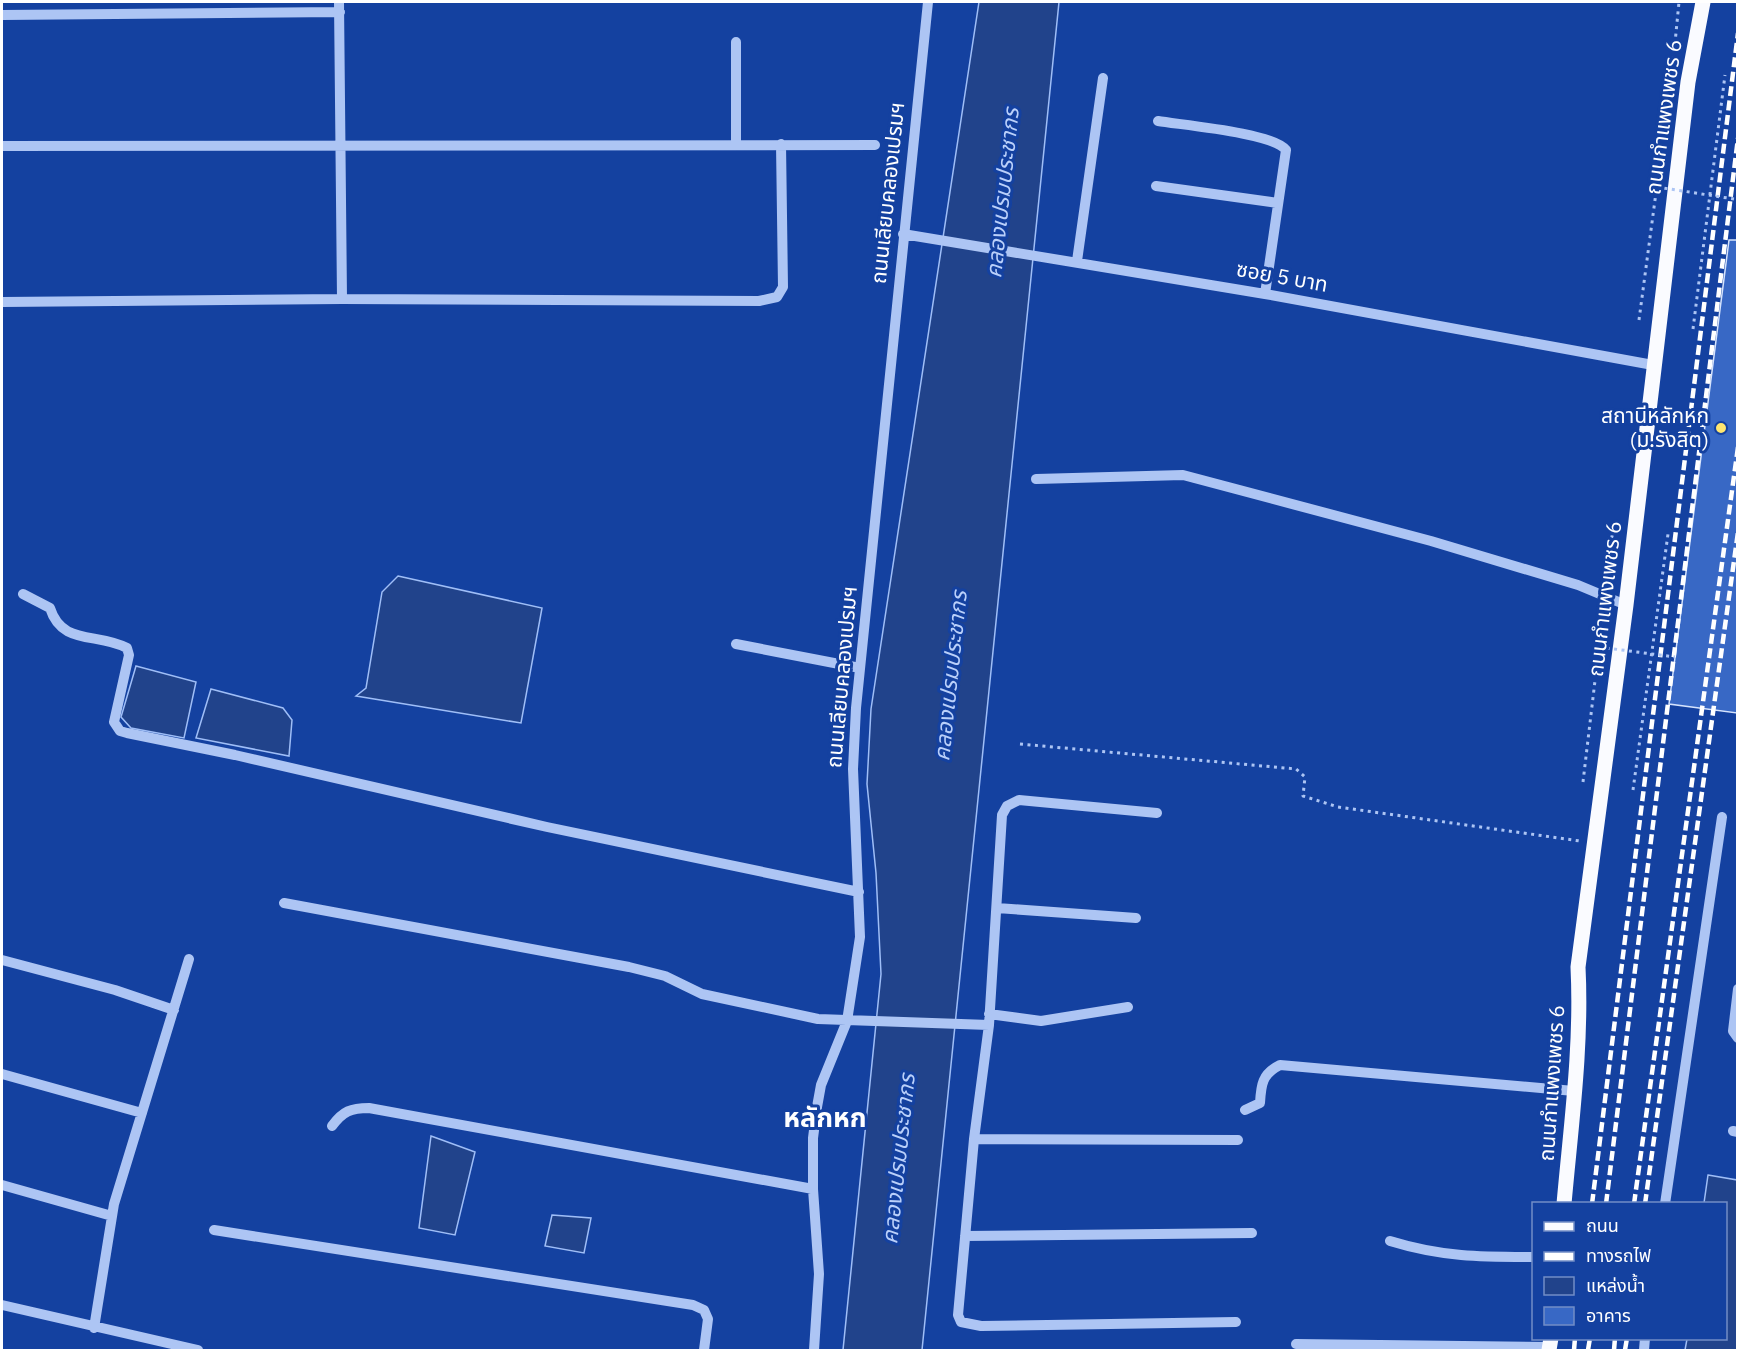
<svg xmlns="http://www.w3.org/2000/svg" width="1739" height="1352" font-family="'IBM Plex Sans','Noto Sans Thai',sans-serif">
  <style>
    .water { fill: #21438b; stroke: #9fbef7; stroke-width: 1.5 }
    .building { fill: #3868c5; stroke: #d5e3fd; stroke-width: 1.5 }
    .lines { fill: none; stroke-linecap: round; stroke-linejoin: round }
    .path { stroke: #adc5f4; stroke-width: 3; stroke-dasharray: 3 4.5; stroke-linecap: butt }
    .minor { stroke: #adc5f4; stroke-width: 10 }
    .major { stroke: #fafbff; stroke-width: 15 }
    .rail { stroke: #fff; stroke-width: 4.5; stroke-dasharray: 10 4.5; stroke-linecap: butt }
    .path-bridge { stroke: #adc5f4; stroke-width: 3; stroke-dasharray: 3 4.5; stroke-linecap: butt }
    .poi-dot { fill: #ffe670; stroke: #1441a0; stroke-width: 2 }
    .labels { text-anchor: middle; stroke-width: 6; stroke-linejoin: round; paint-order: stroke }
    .street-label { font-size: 21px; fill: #fff; stroke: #1441a0 }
    .poi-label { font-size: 21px; fill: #fff; stroke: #1441a0; text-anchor: end }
    .water-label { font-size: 22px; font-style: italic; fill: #bad0fa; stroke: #1441a0 }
    .district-label { font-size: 27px; font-weight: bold; fill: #fff; stroke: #1441a0 }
  </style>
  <rect width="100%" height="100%" fill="#1441a0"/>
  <path class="water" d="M979 2H1059L922 1350H843L881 974 876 873 867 784 871 709Z
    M398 576 542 608 521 723 356 696 366 688 382 592Z
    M136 666 196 682 184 738 131 728 121 717Z
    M211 689 283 708 292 720 289 756 196 738Z
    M431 1136 475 1152 455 1235 419 1228Z
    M1708 1175 1737 1180V1350H1685L1687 1339 1726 1338V1204L1704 1203Z
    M552 1215 591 1218 584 1253 545 1246Z"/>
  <path class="building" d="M1729 240H1737V713L1669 704Z"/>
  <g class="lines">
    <path class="path" d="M1672 74 1679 2
      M1639 320 1667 110
      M1693 329 1725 75
      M1020 744 1296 769 1305 777 1303 796 1338 807 1580 841
      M1583 782 1599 647
      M1633 790 1668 534"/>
    <path class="minor" d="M339 2 342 299
      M2 15 340 12
      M1158 121C1182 125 1274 133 1286 150L1265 294
      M736 145V42
      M2 146 875 145
      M1156 186 1278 203
      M903 234 1265 294 1653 365
      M1077 261 1103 78
      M2 302 342 299 759 301 777 297 783 287 781 144
      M1036 479 1183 475 1431 541 1578 585 1626 605
      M23 594 50 608C62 646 97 632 127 648L129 655 114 722 120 731 127 733 235 755 547 827 859 892
      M736 644 860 668
      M284 903 629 967 665 976 702 994 818 1019 989 1025 1002 815 1007 806 1019 800 1157 813
      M997 908 1136 918
      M2 960 115 990 174 1010
      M1738 989 1733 1031 1738 1038
      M989 1014 1041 1021 1128 1007
      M989 1025 974 1139 958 1315 961 1322 981 1326 1236 1322
      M2 1074 142 1113
      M1245 1110 1260 1103C1261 1085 1262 1074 1280 1065L1574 1091
      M332 1126C343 1111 351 1108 369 1108L813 1189
      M1733 1131 1738 1132
      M974 1139 1238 1140
      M2 1185 112 1216
      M1665 1204 1722 817
      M214 1230 693 1305 704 1310 708 1319 704 1350
      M965 1236 1252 1233
      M1390 1241C1442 1257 1480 1257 1534 1257
      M2 1305 198 1350
      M94 1328 114 1204 189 959
      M1296 1344 1550 1347
      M814 1350 819 1274 813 1189V1138L817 1107 821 1085 847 1021 860 937 853 769 856 708 928 2
      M1644 1350 1645 1338"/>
    <path class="major" d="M1564 1204C1571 1125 1582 1046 1578 967L1626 605 1688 82 1703 2
      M1549 1350 1551 1338"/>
    <path class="rail" d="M1592 1204 1738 33
      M1606 1204 1738 138
      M1634 1204 1738 447
      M1645 1204 1738 532
      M1574 1350 1575 1338
      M1588 1350 1590 1338
      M1614 1350 1615 1338
      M1625 1350 1627 1338"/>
    <path class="path-bridge" d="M1657 187 1734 199
      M1613 528 1599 647 1675 657"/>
  </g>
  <circle class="poi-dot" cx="1721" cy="428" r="6"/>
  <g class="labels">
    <g class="street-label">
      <text transform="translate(1664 117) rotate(-82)" y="7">ถนนกำแพงเพชร 6</text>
      <text transform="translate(888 193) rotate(-84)" y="7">ถนนเลียบคลองเปรมฯ</text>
      <text transform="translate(1282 277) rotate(10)" y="7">ซอย 5 บาท</text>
      <text transform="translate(1605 599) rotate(-83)" y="7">ถนนกำแพงเพชร 6</text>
      <text transform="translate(842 677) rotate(-85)" y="7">ถนนเลียบคลองเปรมฯ</text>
      <text transform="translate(1552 1083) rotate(-86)" y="7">ถนนกำแพงเพชร 6</text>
    </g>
    <g class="poi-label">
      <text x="1709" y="423">สถานีหลักหก<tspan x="1709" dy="24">(ม.รังสิต)</tspan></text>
    </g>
    <g class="water-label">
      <text transform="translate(1002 193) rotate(-84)" y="8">คลองเปรมประชากร</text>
      <text transform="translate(950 676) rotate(-84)" y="8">คลองเปรมประชากร</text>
      <text transform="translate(898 1159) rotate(-84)" y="8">คลองเปรมประชากร</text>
    </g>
    <g class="district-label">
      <text x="825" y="1127">หลักหก</text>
    </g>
  </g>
  <rect width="1739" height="1352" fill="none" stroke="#ffffff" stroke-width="6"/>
  <rect x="1532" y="1202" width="195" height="138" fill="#1441a0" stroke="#728dc6" stroke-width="1.5"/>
  <rect x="1544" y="1222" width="30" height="9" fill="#fafbff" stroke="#728dc6" stroke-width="1.5"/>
  <text x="1586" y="1232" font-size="18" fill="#ffffff">ถนน</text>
  <rect x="1544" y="1252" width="30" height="9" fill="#ffffff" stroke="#728dc6" stroke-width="1.5"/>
  <text x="1586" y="1262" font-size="18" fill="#ffffff">ทางรถไฟ</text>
  <rect x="1544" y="1277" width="30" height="18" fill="#21438b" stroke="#728dc6" stroke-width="1.5"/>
  <text x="1586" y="1292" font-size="18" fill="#ffffff">แหล่งน้ำ</text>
  <rect x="1544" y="1307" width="30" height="18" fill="#3868c5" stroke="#728dc6" stroke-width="1.5"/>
  <text x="1586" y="1322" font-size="18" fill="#ffffff">อาคาร</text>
</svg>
